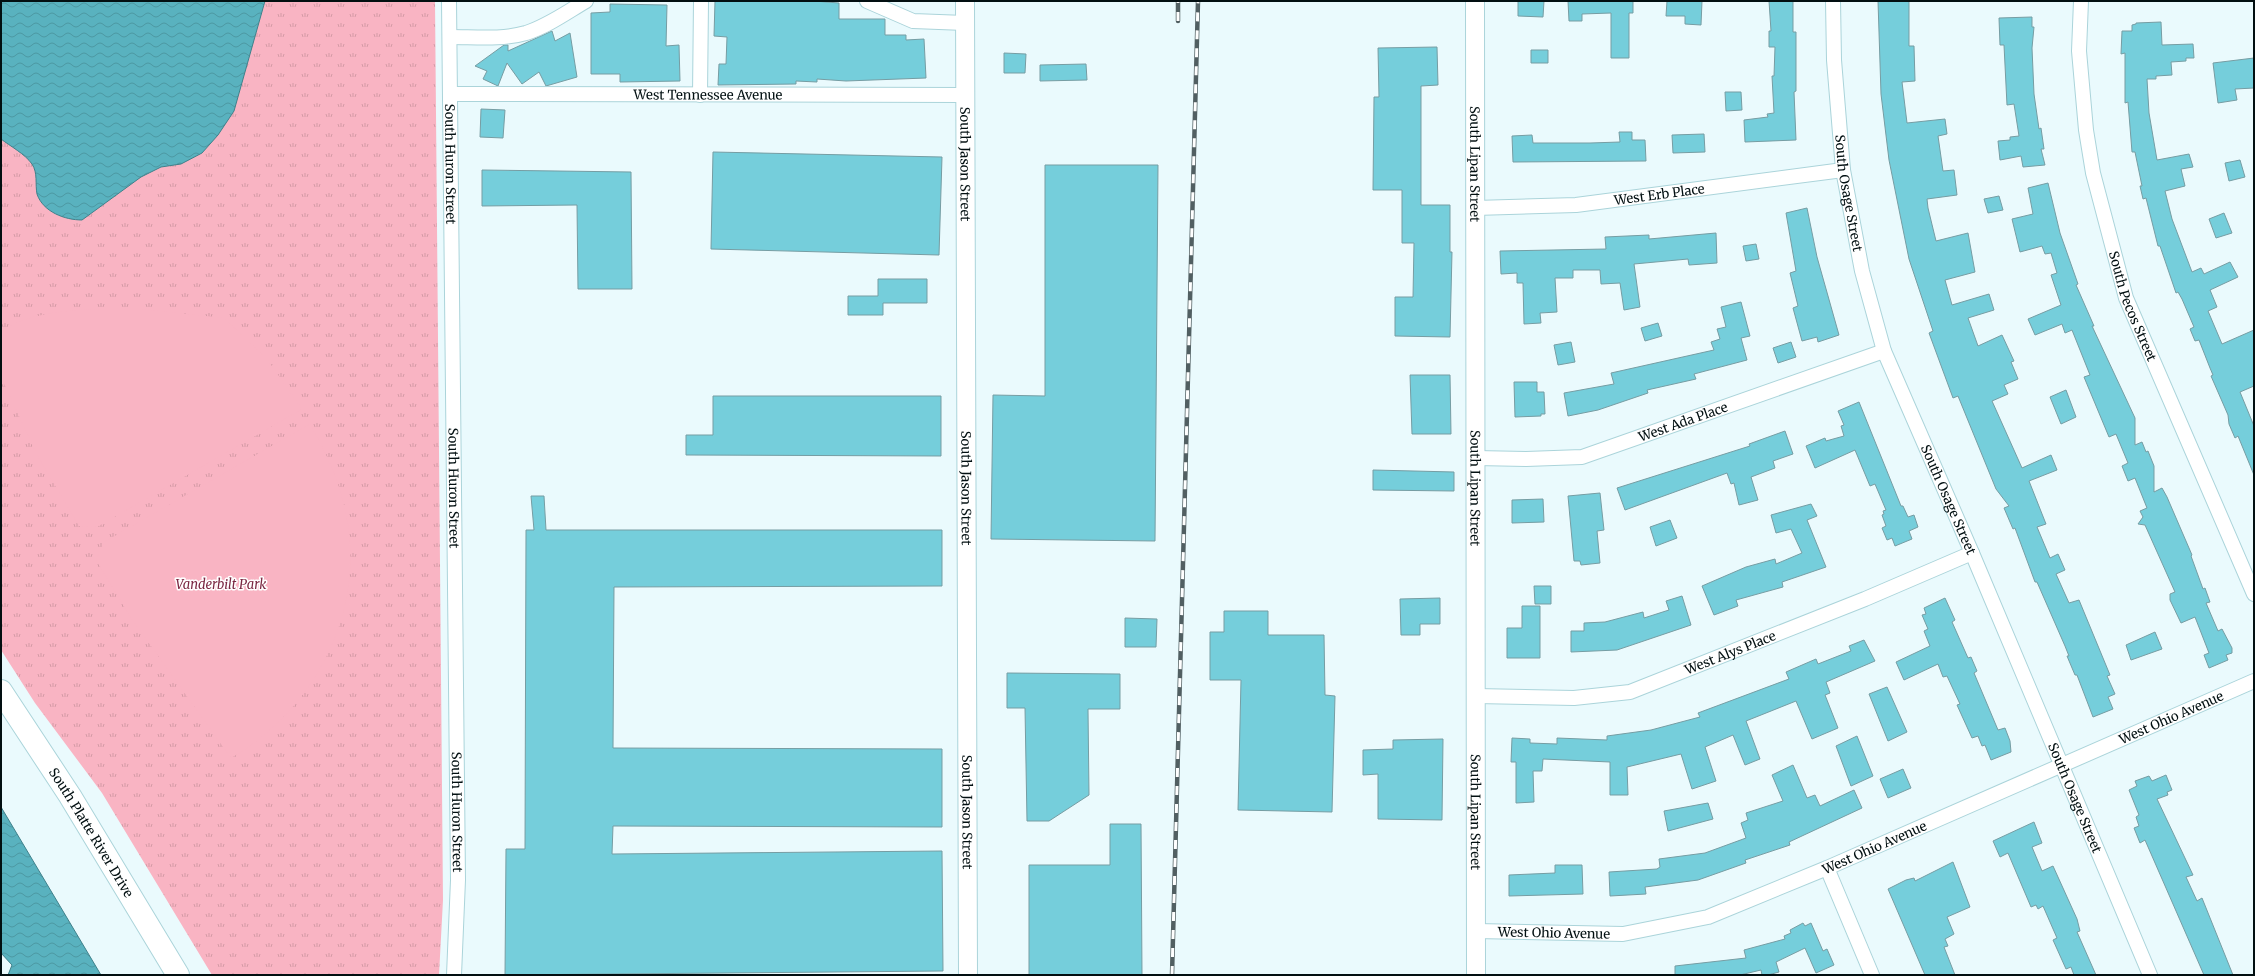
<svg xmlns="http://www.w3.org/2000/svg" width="2255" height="976" font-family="Merriweather,serif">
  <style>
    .grass { fill: url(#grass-tufts) }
    .garden { fill: #f9b4c3 }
    .water { fill: url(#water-waves); stroke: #3f818b }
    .building { fill: #75cedb; stroke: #769da3 }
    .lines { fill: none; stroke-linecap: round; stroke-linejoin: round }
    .minor-casing { stroke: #abd4da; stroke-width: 16 }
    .tertiary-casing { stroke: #abd4da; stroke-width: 20 }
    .trunk-casing { stroke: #abd4da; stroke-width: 24 }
    .minor { stroke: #fff; stroke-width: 14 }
    .tertiary { stroke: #fff; stroke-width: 18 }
    .trunk { stroke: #fff; stroke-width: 22 }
    .rail-casing { stroke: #515f62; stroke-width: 4.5 }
    .rail { stroke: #fff; stroke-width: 3; stroke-dasharray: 9; stroke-linecap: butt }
    .labels { text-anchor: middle; stroke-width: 3; stroke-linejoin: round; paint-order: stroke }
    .street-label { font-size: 13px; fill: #020f11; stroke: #fff }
    .park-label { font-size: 13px; font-style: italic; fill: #7b2843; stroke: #fff }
  </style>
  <defs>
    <pattern id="grass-tufts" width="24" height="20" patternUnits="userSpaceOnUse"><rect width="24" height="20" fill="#f9b4c3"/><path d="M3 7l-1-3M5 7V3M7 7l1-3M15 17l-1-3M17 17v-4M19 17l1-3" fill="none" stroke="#d49aa6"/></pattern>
    <pattern id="water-waves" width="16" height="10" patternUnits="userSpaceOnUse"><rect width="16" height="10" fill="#59b2bf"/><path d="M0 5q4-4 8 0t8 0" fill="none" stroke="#4c98a3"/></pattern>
  </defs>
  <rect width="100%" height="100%" fill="#eafafd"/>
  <path class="grass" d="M1 1H435L443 900 439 975H212L102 793 35 703 1 650Z"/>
  <path class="garden" d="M142 309 224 318 267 359 302 409 97 527 79 526 37 455 1 377V331C41 306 96 309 142 309Z
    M310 424C326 452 340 482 346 514 366 611 316 709 231 758L131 618 96 560 104 542Z"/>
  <path class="water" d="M1 1H265L234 111 218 135 202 153 181 164 161 167 141 177 82 220C65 220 43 212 37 194 35 184 38 173 32 164 25 154 10 146 1 139Z
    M1 807 101 975H8L12 965 1 953Z"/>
  <path class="building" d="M715 1H814L839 3V19H885V35H906V40L924 39 926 78 846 81 817 79V82L796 81V84L718 85 719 64H726L727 37 714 36Z
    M1518 1H1544L1543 17 1518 16Z
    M1568 1H1633V13H1629V58H1611V13L1582 14V21H1569Z
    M1667 1H1702L1701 25 1685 24V16H1666Z
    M1769 1H1793V32H1796V91L1794 92 1796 140 1745 142 1744 120 1768 117 1767 114 1774 113 1772 76H1774L1775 47H1769V31H1771Z
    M1878 1H1909V46H1914L1915 81 1902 82 1907 123 1945 119 1947 134 1938 136 1943 171 1954 170 1957 195 1927 199 1928 208 1936 241 1968 233 1975 272 1945 280 1952 305 1989 294 1994 310 1968 318 1978 346 2002 335 2014 361 2011 362 2018 379 2004 385 2008 394 1992 401 2022 468 2051 455 2057 470 2029 481 2046 524 2037 527 2050 558 2058 554 2065 570 2056 574 2069 603 2079 600 2110 675 2107 676 2115 694 2108 697 2113 709 2093 717 2077 675H2075L2067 656H2069L2065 646 2037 582H2035L2015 528 2013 529 2004 508 2009 506 1996 489 1958 396 1953 398 1929 333 1933 331 1909 259 1889 160 1881 94Z
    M610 4 667 5 666 46 679 45 680 81 620 82V74H591V13L610 12Z
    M2032 17V27H2034L2032 48 2034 94 2039 129 2041 128 2044 149H2041L2045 165 2023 167 2021 156 2000 160 1998 141 2010 140V137L2019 136 2014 104 2007 105 2004 45H2000L1999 18Z
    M2161 22 2162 45 2193 44 2194 58H2186V61L2171 62 2172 75 2156 76V79H2147L2149 113 2157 160 2189 154 2193 167 2181 169 2185 186 2165 191 2172 219 2192 272 2201 268 2204 274 2230 262 2238 277 2210 290 2217 307 2208 311 2222 344 2254 330V386L2240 392 2254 426V475L2238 436 2235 438 2229 424 2228 415 2211 376 2213 375 2210 368 2199 340 2195 341 2190 329 2194 327 2182 299 2178 292 2176 293 2160 246H2158L2146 198 2143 199 2140 186H2142L2135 152H2132L2128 102 2125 103V53L2121 54 2122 31H2132V25L2136 24V23Z
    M552 31 555 41 570 33 577 77 546 86 539 72 522 84 507 63 498 86 483 79 487 71 475 66 504 45H508V51Z
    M1437 47 1438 85 1421 86V205H1450V252H1452L1450 337 1395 336V297H1413L1414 243H1402V190H1373L1374 97H1379L1378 48Z
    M1531 50H1548V63H1531Z
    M1004 53 1026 54 1025 73H1004Z
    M2254 58V88L2235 89 2237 100 2218 103 2213 63Z
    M1086 64 1087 80 1040 81V65Z
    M1725 92H1741L1742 110 1726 111Z
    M481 109 505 110 503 138 480 137Z
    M1619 132H1632V140H1645L1646 161 1513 162 1512 136 1532 135 1533 143H1590L1620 142Z
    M1704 134 1705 152 1673 153 1672 135Z
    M713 152 942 157 939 255 711 249Z
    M2240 160 2245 177 2229 181 2225 163Z
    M1045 165H1158L1155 541 991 539 993 395 1045 396Z
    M482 170 631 172 632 289H578L577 205 482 206Z
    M2048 183 2060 233 2078 284 2076 285 2094 326H2092L2135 418V445L2142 442 2146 452 2148 451 2154 466V492L2162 488 2167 497 2192 555 2191 556 2203 589 2205 588 2210 602 2206 603 2218 631 2222 629 2232 648V653L2226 655 2228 660 2209 668 2204 655 2209 653 2195 617 2181 623 2170 600V594L2175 592 2145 525 2138 524 2143 517 2140 511 2147 508 2135 478 2128 481 2122 466 2128 463 2116 434 2109 437 2084 377 2090 375 2072 330 2065 333 2062 324 2035 335 2028 319 2061 305 2051 275 2057 273 2051 253 2045 254 2042 246 2020 252 2012 219 2033 214 2028 188Z
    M1999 196 2003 210 1988 213 1984 199Z
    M1807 208 1817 257 1839 335 1818 342 1817 337 1802 341 1793 308 1798 306 1790 273 1796 271 1786 213Z
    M2224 213 2232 233 2216 238 2209 219Z
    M1716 233 1717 263 1689 265 1688 259 1634 264 1640 307 1624 310 1620 283 1601 284 1600 270H1573V278H1555L1557 312 1540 313 1541 323 1524 324 1523 283H1517V273L1501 274 1500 251 1606 249 1605 237 1649 235V239Z
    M1756 244 1759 259 1746 261 1743 246Z
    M878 279H927V303H883V315H848V296H878Z
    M1741 302 1750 336 1741 338 1747 360 1694 374 1696 379 1647 390 1648 393 1598 410 1568 416 1564 393 1614 384 1611 373 1714 350 1711 342 1720 339 1717 329 1726 327 1721 307Z
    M1658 323 1662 336 1645 341 1641 328Z
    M1571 342 1575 362 1558 365 1554 345Z
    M1791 342 1796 357 1778 363 1773 348Z
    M1410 375H1450L1451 434H1412Z
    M1514 382H1537V392H1544L1545 414H1541V416L1515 417Z
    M2066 390 2076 417 2061 424 2050 397Z
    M713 396H941V456L686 455V435H713Z
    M1859 402 1901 506H1903L1908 517 1914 515 1918 527 1909 531 1912 539 1895 546 1892 538 1887 540 1882 528 1886 526 1882 515 1884 514 1883 511 1886 510 1875 484 1870 486 1855 450 1815 468 1806 446 1825 438 1826 441 1844 436 1841 426 1844 425 1838 411Z
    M1785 431 1793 454 1773 461 1775 468 1751 477 1758 500 1739 505 1734 483 1731 484 1727 473 1625 510 1617 488 1750 446 1749 444Z
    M1373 470 1454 472V491L1373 490Z
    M1600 493 1604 530 1597 531 1600 563 1581 565 1580 561H1574L1568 496Z
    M531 496H544L546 530H942V586L614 587 613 748 942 749V827L613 826 612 854 942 851 943 971 505 975 506 849H525L526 530H534Z
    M1543 499 1544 522 1512 523V500Z
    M1811 504 1817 516 1807 520 1826 567 1782 582 1783 587 1736 600 1738 606 1714 615 1702 586 1746 567 1775 559 1776 564 1802 553 1791 529 1776 533 1771 515Z
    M1670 520 1677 538 1656 546 1650 527Z
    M1534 586H1551V604H1535Z
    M1682 596 1691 625 1617 650 1571 652V631H1584V623L1605 622 1643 612 1644 618 1669 610 1666 601Z
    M1440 598V624H1420V635H1401L1400 599Z
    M1945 598 1955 620 1952 622 1968 658 1971 657 1977 671 1974 673 1998 730 2005 728 2010 741 2011 752 1991 760 1985 745 1982 746 1978 736 1972 738 1957 705 1960 704 1947 676 1943 677 1938 664 1904 680 1896 662 1930 646 1924 631 1928 629 1922 615 1926 614 1924 608Z
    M1522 606H1540V658H1507V628H1522Z
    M1224 611H1268V635H1324L1325 695 1335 696 1332 812 1238 810 1241 680H1210V632H1224Z
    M1125 618 1157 619 1156 647H1125Z
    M2155 632 2162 649 2131 660 2126 645Z
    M1864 640 1875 661 1826 682 1830 693 1825 695 1838 728 1812 739 1796 701 1746 721 1760 759 1745 765 1733 735 1705 747 1716 781 1692 789 1681 754 1627 767 1628 795H1610V762L1543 759 1542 771H1533L1534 802 1516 803V762H1511L1512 738 1530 739V743L1557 744V738L1607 740V736L1651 730 1700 717 1698 713 1789 679 1786 672 1816 659 1818 664 1851 651 1849 646Z
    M1007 673 1120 674V709H1088L1089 795 1049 821H1027L1025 708H1007Z
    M1887 687 1907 732 1888 741 1869 694Z
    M1857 736 1873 776 1851 786 1836 746Z
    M1443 739 1442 820 1378 819V774L1363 775V750L1393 749V740Z
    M1793 765 1807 798 1815 795 1820 806 1854 790 1862 808 1789 842 1790 845 1745 860 1746 863 1698 880 1645 887 1646 894 1610 896 1609 872 1657 869 1660 867 1659 859 1705 853 1746 838 1741 823 1748 820 1746 813 1783 801 1772 775Z
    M1903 769 1911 788 1888 798 1880 779Z
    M2166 775 2172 790 2167 792 2168 795 2157 799 2193 875 2186 877 2197 901 2202 898 2233 975H2204L2145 840 2140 843 2134 828 2139 826 2136 817 2139 815 2129 790 2137 786 2135 781 2149 776 2152 781Z
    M1708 803 1713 819 1668 831 1664 811Z
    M2034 822 2042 843 2032 847 2042 871 2053 866 2077 919 2080 931 2077 932 2096 975H2074L2071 967 2066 969 2053 940 2057 938 2043 906 2038 909 2036 905 2031 907 2008 853 2000 857 1993 841Z
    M1110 824H1141L1142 975H1029V865H1110Z
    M1953 862 1970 907 1947 917 1954 934 1945 939 1948 946 1944 947 1955 975H1925L1888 889 1906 880 1914 878 1915 881Z
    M1555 865H1582L1583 894 1509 896V875L1555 873Z
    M1803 923 1805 926 1811 923 1823 951 1827 949 1834 965 1816 973 1805 948 1776 962 1779 972 1768 975H1762L1761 970 1740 975H1675V966L1746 958 1744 950 1785 939 1784 936 1791 933 1790 930Z"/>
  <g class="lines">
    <g class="minor-casing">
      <g id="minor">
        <path id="s1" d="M449 1 458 880 454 975"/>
        <path d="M867 1 913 21 965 23"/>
        <path id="s2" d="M1833 1 1834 60 1843 170 1862 271 1884 351 1972 553 2150 975"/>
        <path id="s3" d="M2081 1 2079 51 2086 130 2093 173 2126 298 2254 594"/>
        <path d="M450 37C475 37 502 40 526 33 548 26 567 12 586 1"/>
        <path id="s4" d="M450 94 965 95"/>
        <path d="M700 95 701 1"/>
        <path id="s5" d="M1475 208 1576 205 1843 170"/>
        <path id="s6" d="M1476 458 1526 459 1582 457 1884 351"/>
        <path id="s7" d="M1476 696 1574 698 1630 692 1865 599 1972 553"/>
        <path d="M1827 868 1872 975"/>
        <path id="s8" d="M1476 931 1623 934 1708 917 1827 868 2254 681"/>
      </g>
    </g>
    <g class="tertiary-casing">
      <g id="tertiary">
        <path id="s9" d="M965 1 968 975"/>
        <path id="s10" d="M1475 1 1476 975"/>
      </g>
    </g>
    <g class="trunk-casing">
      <g id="trunk">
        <path id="s11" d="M1 691 70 796 178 975"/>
      </g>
    </g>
    <use href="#minor" class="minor"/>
    <use href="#tertiary" class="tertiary"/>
    <use href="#trunk" class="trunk"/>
    <g class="rail-casing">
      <path id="rail" d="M1178 21V1
        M1172 975 1198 1"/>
    </g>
    <use href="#rail" class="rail"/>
  </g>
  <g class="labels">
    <g class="street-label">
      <text dy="5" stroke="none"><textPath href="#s4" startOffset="258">West Tennessee Avenue</textPath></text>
      <text dy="5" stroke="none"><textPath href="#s1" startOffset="163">South Huron Street</textPath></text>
      <text dy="5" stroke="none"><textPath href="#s9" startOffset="163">South Jason Street</textPath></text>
      <text dy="5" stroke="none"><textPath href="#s10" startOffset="163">South Lipan Street</textPath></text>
      <text dy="5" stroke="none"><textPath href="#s2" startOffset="193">South Osage Street</textPath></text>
      <text dy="5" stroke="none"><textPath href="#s5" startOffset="185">West Erb Place</textPath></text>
      <text dy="5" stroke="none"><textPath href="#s3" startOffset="312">South Pecos Street</textPath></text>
      <text dy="5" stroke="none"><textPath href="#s6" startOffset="213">West Ada Place</textPath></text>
      <text dy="5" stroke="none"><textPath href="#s1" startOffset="487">South Huron Street</textPath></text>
      <text dy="5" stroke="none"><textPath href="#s9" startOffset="487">South Jason Street</textPath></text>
      <text dy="5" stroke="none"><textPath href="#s10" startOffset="487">South Lipan Street</textPath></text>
      <text dy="5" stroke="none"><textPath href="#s2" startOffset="517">South Osage Street</textPath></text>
      <text dy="5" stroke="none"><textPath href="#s7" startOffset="262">West Alys Place</textPath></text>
      <text dy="5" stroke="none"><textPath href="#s8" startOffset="738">West Ohio Avenue</textPath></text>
      <text dy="5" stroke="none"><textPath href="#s2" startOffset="841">South Osage Street</textPath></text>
      <text dy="5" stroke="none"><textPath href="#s1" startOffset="811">South Huron Street</textPath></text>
      <text dy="5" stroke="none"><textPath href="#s9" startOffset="811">South Jason Street</textPath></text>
      <text dy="5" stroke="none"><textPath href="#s10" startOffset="811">South Lipan Street</textPath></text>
      <text dy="5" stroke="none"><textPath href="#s11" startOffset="168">South Platte River Drive</textPath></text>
      <text dy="5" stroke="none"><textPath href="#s8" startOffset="414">West Ohio Avenue</textPath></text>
      <text dy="5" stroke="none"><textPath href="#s8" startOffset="78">West Ohio Avenue</textPath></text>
    </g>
    <g class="park-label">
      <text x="221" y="589">Vanderbilt Park</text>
    </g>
  </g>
  <rect width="2255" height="976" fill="none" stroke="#020f11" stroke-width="4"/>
</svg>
